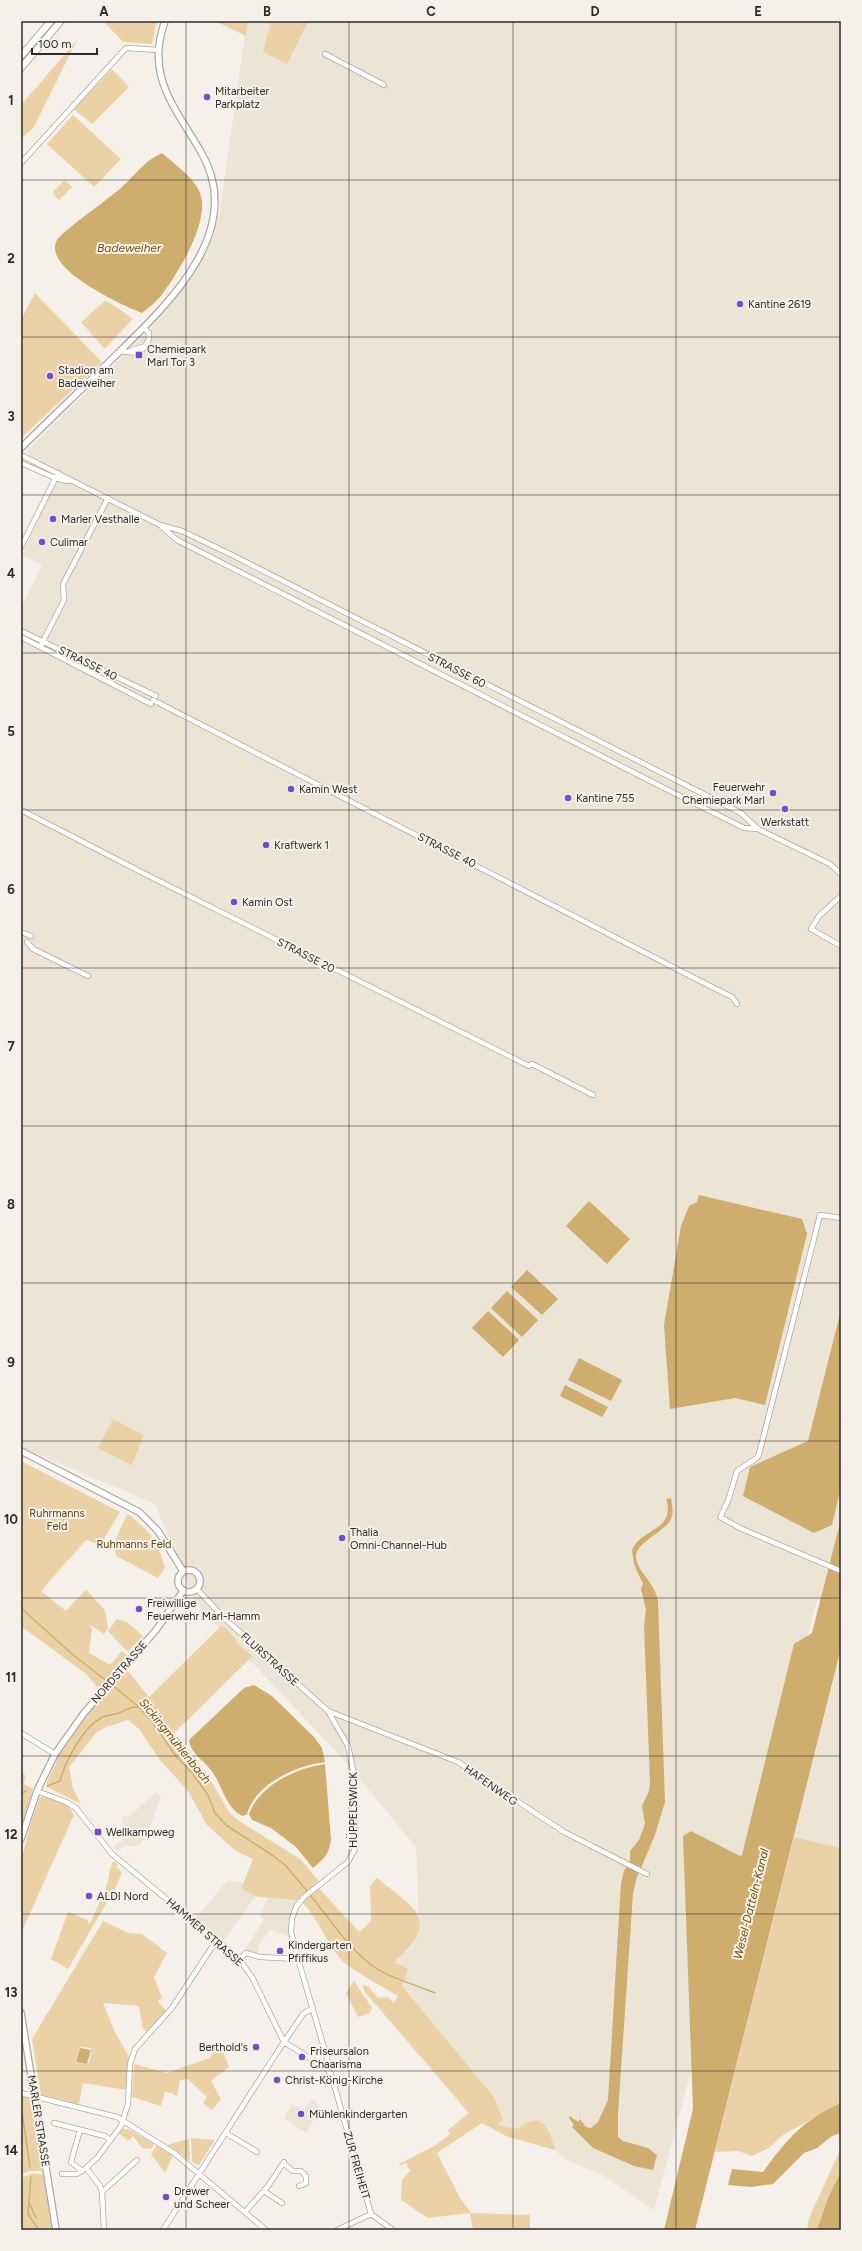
<svg xmlns="http://www.w3.org/2000/svg" width="862" height="2251" font-family="Figtree,sans-serif">
  <style>
    .built { fill: #ece4d5 }
    .green { fill: #ebd2a6; fill-rule: evenodd }
    .water { fill: #cead6f }
    .lines { fill: none; stroke-linecap: round; stroke-linejoin: round }
    .stream { stroke: #cead6f; stroke-width: 1.5 }
    .minor-casing { stroke: #ada9a2; stroke-width: 6 }
    .major-casing { stroke: #ada9a2; stroke-width: 8 }
    .highway-casing { stroke: #ada9a2; stroke-width: 8 }
    .minor { stroke: #fff; stroke-width: 4.5 }
    .major { stroke: #fff; stroke-width: 5.5 }
    .highway { stroke: #fff; stroke-width: 6 }
    .grid { fill: none; stroke: #2d2b29; stroke-width: 1; stroke-opacity: 0.55 }
    .poi-dot { fill: #714fc8; stroke: #f5f0e9; stroke-width: 1.5 }
    .labels { text-anchor: middle; stroke-width: 4; stroke-linejoin: round; paint-order: stroke }
    .poi-label { font-size: 11px; fill: #2d2b29; stroke: #f5f0e9; text-anchor: start }
    .street-label { font-size: 11px; fill: #2d2b29; stroke: #f5f0e9 }
    .park-label { font-size: 11px; fill: #5e4616; stroke: #f5f0e9 }
    .water-label { font-size: 12px; font-style: italic; fill: #715000; stroke: #f5f0e9 }
    .neatline { fill: none; stroke: #2d2b29; stroke-width: 1.5 }
    .grid-label { font-size: 13px; text-anchor: middle; font-weight: bold; fill: #2d2b29 }
  </style>
  <rect width="100%" height="100%" fill="#f5f0e9"/>
  <path class="built" d="M247 21H841V1610L817 1600 654 2210 601 2174 567 2160 555 2150 497 2132 494 2097 402 1986 399 1966 394 1962 412 1946 419 1927 416 1847 345 1761 195 1602 155 1504 21 1447V608L42 566 22 555 60 472 28 454 27 451 147 332 171 305 219 216Z
    M841 1651V1848L794 1837Z
    M156 1792 161 1798 147 1834 139 1846H125L117 1851 113 1847 125 1838 122 1817 130 1816Z
    M227 1881 243 1882 241 1889 256 1896 224 1940 196 1918Z
    M268 1897 297 1900 290 1917V1937L270 1930 258 1947V1955L242 1954 264 1919 260 1917Z
    M312 2099 321 2108 306 2133 284 2118 292 2104 304 2110Z"/>
  <path class="green" d="M107 21H157L152 44 123 42 105 23Z
    M215 21H248L246 36Z
    M271 21H308L287 64 263 52Z
    M77 40 34 127 21 139V105Z
    M112 69 129 87 92 124 74 109Z
    M73 115 121 159 94 187 47 144Z
    M65 180 72 187 59 200 52 193Z
    M35 293 102 362 21 438V319Z
    M105 301 115 306 133 319 105 349 81 322Z
    M113 1419 144 1435 132 1465 98 1448Z
    M21 1461 120 1512 100 1545 86 1540 41 1591 66 1611 86 1590 105 1610 108 1628 104 1634 89 1624 92 1629 89 1653 110 1665 122 1651 127 1655 99 1689 86 1674 21 1626Z
    M127 1514C149 1529 158 1542 165 1568L158 1578 116 1556 114 1543Z
    M117 1619 127 1622 143 1636 128 1652 108 1631Z
    M222 1625 237 1640 236 1643 253 1656 174 1733 206 1772 229 1812 239 1821 300 1859 319 1881 297 1900 258 1897 241 1889 253 1859 236 1851 207 1825 188 1791 159 1759 139 1729 128 1720 106 1727 96 1733 69 1767 73 1789 81 1804 47 1787V1782L57 1761 56 1758 63 1746 124 1669 129 1667 127 1670 149 1697Z
    M21 1773 25 1775 24 1784 33 1789 21 1827Z
    M40 1797H44L68 1805 74 1815 21 1933V1861L30 1826Z
    M794 1837 841 1848V2103L783 2135 769 2148 752 2156 738 2151 715 2152Z
    M114 1861 118 1865 116 1867 122 1872 117 1885 68 1969 51 1959 68 1912 88 1920V1923L90 1924C95 1910 104 1896 108 1881 110 1875 109 1865 114 1861Z
    M377 1878C414 1908 443 1920 394 1962L408 1969 402 1986 494 2097 503 2120 498 2124 501 2126 517 2129C542 2110 549 2127 555 2150L508 2137 482 2123 437 2153 459 2196 471 2213 530 2215V2230H473L470 2213 428 2218 401 2200 402 2180 410 2171 406 2163 400 2166 399 2164 436 2145 450 2134 448 2130 469 2113 370 1998 364 1991 363 1985 369 1987 378 1998 388 1997 394 2003 398 1996C381 1986 363 1976 347 1965 331 1953 319 1919 302 1902L319 1888 359 1932 371 1921 370 1886Z
    M103 1921 128 1933 142 1934 167 1953 154 1977 162 1998 158 2001 167 2012 147 2032 143 2028 139 2006 103 2003 115 2032 129 2057 127 2090 83 2083 79 2104 41 2095 32 2039ZM80 2047 91 2048V2056L88 2064 75 2063Z
    M354 1981 372 2008 370 2013 358 2017 346 1993Z
    M217 2048 223 2052 229 2067 211 2081 221 2099 212 2110 203 2103 207 2097 188 2079 180 2080 177 2096 173 2095V2093L165 2092 161 2106 132 2097 134 2064 167 2073 209 2058Z
    M21 2094 32 2098 43 2168 41 2171H29L21 2175Z
    M123 2129H128L154 2144 151 2149 142 2148 133 2136 128 2141 119 2133Z
    M191 2138 215 2140 199 2165 192 2162Z
    M189 2139 190 2161 167 2145Z
    M157 2145 173 2155 165 2173 151 2154Z
    M841 2148V2230H807L809 2218Z
    M34 2173 44 2175 53 2230H21V2178Z"/>
  <path class="water" d="M162 153C175 165 194 177 200 193 211 221 177 275 160 297 155 303 148 308 142 313 122 305 45 270 56 242 61 232 92 211 102 203 108 198 115 193 121 188 136 174 143 162 162 153Z
    M699 1195 802 1219 807 1234 765 1405 735 1398 670 1409 664 1325 681 1226 689 1206 697 1202Z
    M589 1201 630 1239 607 1264 566 1226Z
    M527 1270 558 1299 542 1315 511 1287Z
    M507 1291 538 1320 522 1337 491 1308Z
    M841 1310V1487L832 1525 814 1533 743 1496 750 1467 808 1441Z
    M488 1311 519 1340 503 1357 472 1328Z
    M579 1358 622 1380 611 1401 568 1380Z
    M565 1385 608 1407 602 1417 560 1396Z
    M671 1498C672 1505 674 1512 671 1519 666 1531 635 1543 636 1557 637 1572 655 1582 658 1601L665 1802 655 1835 637 1877 633 1893 618 2114V2137L623 2141 648 2148 657 2155 653 2170 634 2166 593 2148 572 2127 574 2125 569 2118 570 2116 578 2122 580 2119 586 2127 591 2128 598 2122 608 2100 621 1883 624 1871 630 1861V1851L639 1840 645 1824 642 1806 649 1791 650 1782 644 1626 646 1610 641 1589 643 1584 634 1564 632 1551C638 1529 677 1531 666 1499Z
    M841 1519V1648L695 2230H664L693 2109 683 1836 691 1831 740 1856 742 1855 794 1644 812 1633Z
    M254 1685 272 1696 314 1737 322 1748 325 1762C296 1766 256 1783 247 1814L243 1816C225 1808 222 1784 211 1770 203 1760 191 1754 189 1740L244 1688Z
    M325 1764 331 1840C329 1854 324 1859 313 1868L296 1847 271 1828 252 1820 249 1814C260 1785 296 1768 325 1764Z
    M80 2048 91 2050 87 2064 76 2062Z
    M841 2103V2133L832 2136 817 2148 804 2153 773 2184 751 2187 728 2185 732 2169 763 2172C787 2139 803 2120 841 2103Z
    M841 2172V2230H817L828 2198Z"/>
  <g class="lines">
    <path class="stream" d="M21 1608 72 1654 108 1682
      M111 1684 139 1707 152 1722 176 1756 193 1774 208 1795 215 1813 226 1825 272 1855 285 1865 308 1892
      M47 1786 60 1781C65 1762 83 1727 101 1718 106 1715 113 1715 119 1713 127 1710 129 1706 138 1707
      M21 1793 26 1791
      M310 1895C330 1919 346 1945 370 1964 388 1978 414 1984 435 1993
      M21 2105 30 2167
      M31 2177 28 2214 39 2230
      M30 2204 36 2218"/>
    <g class="minor-casing">
      <path id="minor" d="M325 54 384 85
        M21 163 126 48 159 50
        M120 351C137 353 141 356 149 339V333L144 328
        M130 351 146 346
        M21 455 160 525 182 531 232 555 741 813 758 829 830 864 841 874
        M21 463 55 478 68 481
        M162 527 177 540 672 792 744 828 758 829
        M21 547 58 473
        M21 631 156 696
        M21 637 151 704
        M40 647 64 600 63 584 108 498
        M153 700 706 984 732 997 737 1004
        M21 810 145 874 529 1066 532 1064 593 1095
        M841 896 819 916 811 929 841 946
        M21 932 31 936
        M27 942 33 949 88 976
        M841 1218 820 1215 759 1454 757 1458 737 1471 728 1501 720 1517 742 1529 841 1571
        M197 1589 224 1618 328 1711 348 1746 353 1770 355 1849 348 1862 304 1897 296 1907 292 1919 291 1932 298 1959
        M328 1711 458 1762 564 1832 647 1874
        M21 1733 55 1754
        M37 1791 66 1802 76 1808 112 1854 239 1959 252 1977 284 2042
        M239 1959 246 1953 260 1957 298 1959 327 2058 326 2068 331 2074 371 2214 393 2230
        M284 2042 326 2068
        M21 2093 117 2117 174 2153 266 2230
        M54 2123 105 2136 110 2140
        M80 2130 71 2162 82 2171
        M226 2133 257 2152
        M283 2163 293 2171H301L306 2176V2183L299 2186
        M86 2168 100 2186 102 2192 104 2230
        M62 2174H77L86 2168 97 2158 121 2126 128 2104 130 2064 135 2049 172 2008 216 1941
        M264 2191 282 2203
        M102 2192 137 2160
        M245 2212 268 2186 284 2162
        M163 2230 276 2054 303 2014 313 2008
        M337 2230 371 2214"/>
    </g>
    <g class="major-casing">
      <path id="major" d="M21 448C51 418 82 389 112 359 165 307 248 232 201 152 175 107 145 76 165 21
        M21 1451 139 1512 158 1531 183 1571
        M178 1581a11 11 0 1 1 22 0a11 11 0 1 1-22 0Z
        M21 1839 37 1791 55 1754 84 1713 156 1630 183 1591
        M21 2013 56 2230"/>
    </g>
    <g class="highway-casing">
      <path id="highway" d="M21 56 51 21
        M21 68 61 21"/>
    </g>
    <use href="#minor" class="minor"/>
    <use href="#major" class="major"/>
    <use href="#highway" class="highway"/>
  </g>
  <path class="grid" d="M186 21V2230M349 21V2230M513 21V2230M676 21V2230M21 180H841M21 337H841M21 495H841M21 653H841M21 810H841M21 968H841M21 1126H841M21 1283H841M21 1441H841M21 1598H841M21 1756H841M21 1914H841M21 2071H841"/>
  <g class="poi-dot">
    <circle cx="207" cy="97" r="4"/>
    <circle cx="740" cy="304" r="4"/>
    <rect x="135" y="351" width="8" height="8" rx="2"/>
    <circle cx="50" cy="376" r="4"/>
    <circle cx="53" cy="519" r="4"/>
    <circle cx="42" cy="542" r="4"/>
    <circle cx="291" cy="789" r="4"/>
    <circle cx="773" cy="793" r="4"/>
    <circle cx="568" cy="798" r="4"/>
    <circle cx="785" cy="809" r="4"/>
    <circle cx="266" cy="845" r="4"/>
    <circle cx="234" cy="902" r="4"/>
    <circle cx="342" cy="1538" r="4"/>
    <circle cx="139" cy="1609" r="4"/>
    <rect x="94" y="1828" width="8" height="8" rx="2"/>
    <circle cx="89" cy="1896" r="4"/>
    <circle cx="280" cy="1951" r="4"/>
    <circle cx="256" cy="2047" r="4"/>
    <circle cx="302" cy="2057" r="4"/>
    <circle cx="277" cy="2080" r="4"/>
    <circle cx="301" cy="2114" r="4"/>
    <circle cx="166" cy="2197" r="4"/>
  </g>
  <g class="labels">
    <g class="poi-label">
      <text x="215" y="95">Mitarbeiter<tspan x="215" dy="13">Parkplatz</tspan></text>
      <text x="748" y="308">Kantine 2619</text>
      <text x="147" y="353">Chemiepark<tspan x="147" dy="13">Marl Tor 3</tspan></text>
      <text x="58" y="374">Stadion am<tspan x="58" dy="13">Badeweiher</tspan></text>
      <text x="61" y="523">Marler Vesthalle</text>
      <text x="50" y="546">Culimar</text>
      <text x="765" y="791" text-anchor="end">Feuerwehr<tspan x="765" dy="13">Chemiepark Marl</tspan></text>
      <text x="299" y="793">Kamin West</text>
      <text x="576" y="802">Kantine 755</text>
      <text x="785" y="826" text-anchor="middle">Werkstatt</text>
      <text x="274" y="849">Kraftwerk 1</text>
      <text x="242" y="906">Kamin Ost</text>
      <text x="350" y="1536">Thalia<tspan x="350" dy="13">Omni-Channel-Hub</tspan></text>
      <text x="147" y="1607">Freiwillige<tspan x="147" dy="13">Feuerwehr Marl-Hamm</tspan></text>
      <text x="106" y="1836">Wellkampweg</text>
      <text x="97" y="1900">ALDI Nord</text>
      <text x="288" y="1949">Kindergarten<tspan x="288" dy="13">Pfiffikus</tspan></text>
      <text x="248" y="2051" text-anchor="end">Berthold's</text>
      <text x="310" y="2055">Friseursalon<tspan x="310" dy="13">Chaarisma</tspan></text>
      <text x="285" y="2084">Christ-König-Kirche</text>
      <text x="309" y="2118">Mühlenkindergarten</text>
      <text x="174" y="2195">Drewer<tspan x="174" dy="13">und Scheer</tspan></text>
    </g>
    <g class="street-label">
      <text transform="translate(88 663) rotate(26)" y="4">STRASSE 40</text>
      <text transform="translate(457 670) rotate(27)" y="4">STRASSE 60</text>
      <text transform="translate(447 850) rotate(27)" y="4">STRASSE 40</text>
      <text transform="translate(306 955) rotate(27)" y="4">STRASSE 20</text>
      <text transform="translate(270 1659) rotate(42)" y="4">FLURSTRASSE</text>
      <text transform="translate(119 1672) rotate(-49)" y="4">NORDSTRASSE</text>
      <text transform="translate(491 1785) rotate(35)" y="4">HAFENWEG</text>
      <text transform="translate(353 1810) rotate(-90)" y="4">HÜPPELSWICK</text>
      <text transform="translate(205 1932) rotate(41)" y="4">HAMMER STRASSE</text>
      <text transform="translate(39 2121) rotate(81)" y="4">MARLER STRASSE</text>
      <text transform="translate(357 2165) rotate(74)" y="4">ZUR FREIHEIT</text>
    </g>
    <g class="park-label">
      <text x="57" y="1517">Ruhrmanns<tspan x="57" dy="13">Feld</tspan></text>
      <text x="134" y="1548">Ruhmanns Feld</text>
    </g>
    <g class="water-label">
      <text x="129" y="252">Badeweiher</text>
      <text transform="translate(175 1741) rotate(51)" y="4">Sickingmühlenbach</text>
      <text transform="translate(751 1904) rotate(-76)" y="4">Wesel-Datteln-Kanal</text>
    </g>
  </g>
  <rect width="862" height="2251" fill="none" stroke="#f5f0e9" stroke-width="44"/>
  <path d="M32 48v6h65v-6" fill="none" stroke="#2d2b29" stroke-width="2"/>
  <text x="38" y="48" font-size="12" fill="#2d2b29" stroke="#f5f0e9" stroke-width="3" paint-order="stroke">100 m</text>
  <rect x="22" y="22" width="818" height="2207" class="neatline"/>
  <g class="grid-label">
    <text x="104" y="16">A</text>
    <text x="267" y="16">B</text>
    <text x="431" y="16">C</text>
    <text x="595" y="16">D</text>
    <text x="758" y="16">E</text>
    <text x="11" y="105">1</text>
    <text x="11" y="263">2</text>
    <text x="11" y="421">3</text>
    <text x="11" y="578">4</text>
    <text x="11" y="736">5</text>
    <text x="11" y="894">6</text>
    <text x="11" y="1051">7</text>
    <text x="11" y="1209">8</text>
    <text x="11" y="1367">9</text>
    <text x="11" y="1524">10</text>
    <text x="11" y="1682">11</text>
    <text x="11" y="1839">12</text>
    <text x="11" y="1997">13</text>
    <text x="11" y="2155">14</text>
  </g>
</svg>
